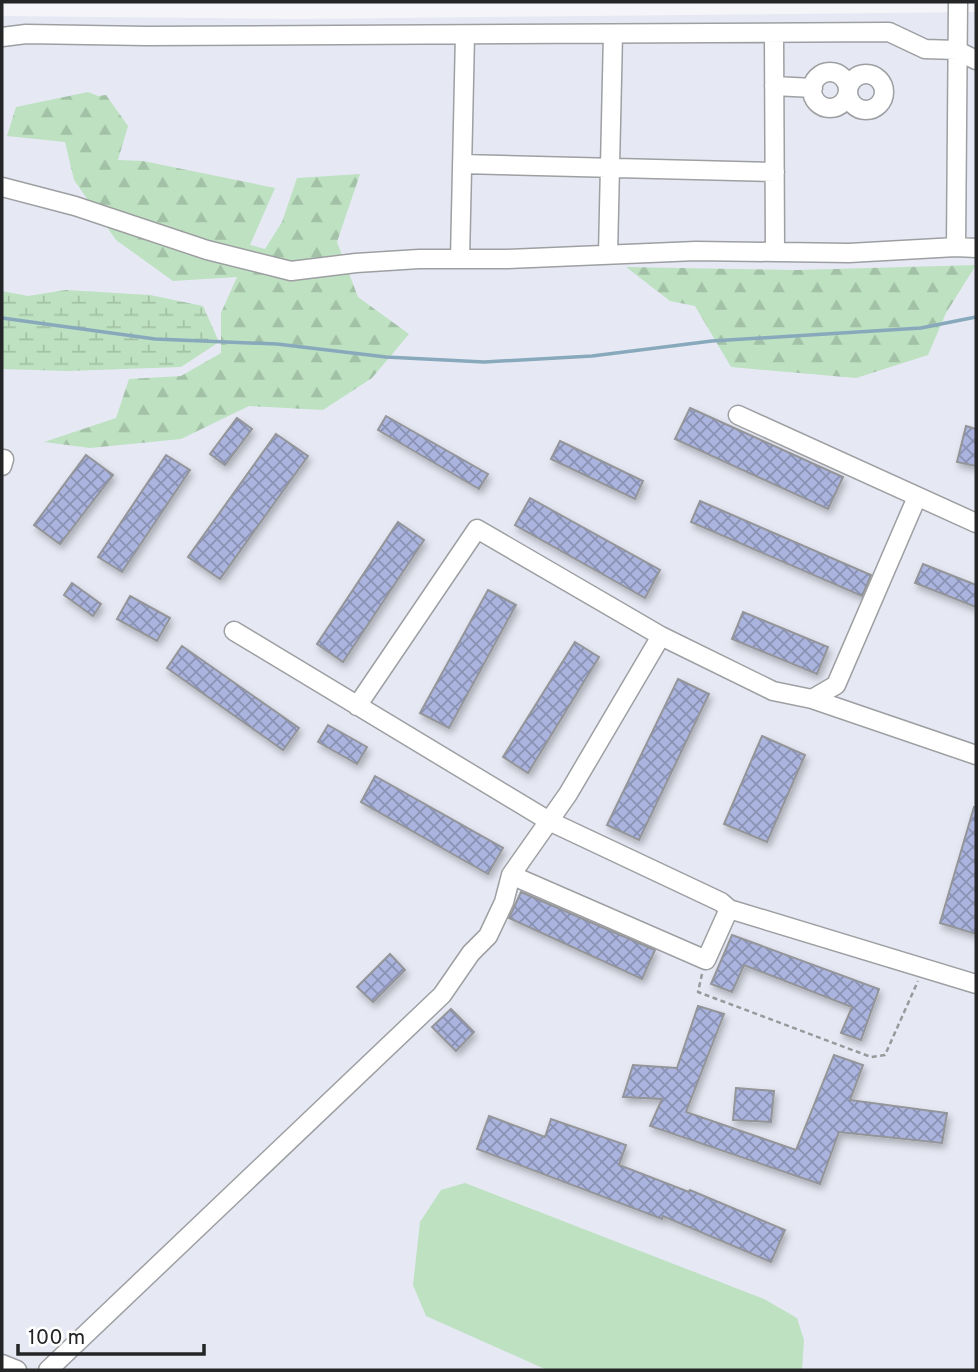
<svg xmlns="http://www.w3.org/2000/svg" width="978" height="1372" font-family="Overpass,sans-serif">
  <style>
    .built { fill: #e6e9f4 }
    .forest { fill: url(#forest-firs) }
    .wetland { fill: url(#wetland-marsh) }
    .pitch { fill: #bde1c1 }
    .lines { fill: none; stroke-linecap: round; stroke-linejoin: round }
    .stream { stroke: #88a9bc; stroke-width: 3.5 }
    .building { fill: url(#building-cross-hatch); stroke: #949599; stroke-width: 2; filter: url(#shadow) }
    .minor-casing { stroke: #9e9fa2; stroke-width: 21 }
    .path { stroke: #99999c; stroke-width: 2.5; stroke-dasharray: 5 3.5; stroke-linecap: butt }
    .minor { stroke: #fff; stroke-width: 18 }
  </style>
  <defs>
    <pattern id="forest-firs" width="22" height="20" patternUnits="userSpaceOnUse" patternTransform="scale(1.75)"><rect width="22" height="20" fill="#bde1c1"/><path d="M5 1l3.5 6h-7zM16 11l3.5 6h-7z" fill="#a2c1a6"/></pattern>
    <pattern id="wetland-marsh" width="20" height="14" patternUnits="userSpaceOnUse" patternTransform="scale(1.75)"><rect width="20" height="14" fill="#bde1c1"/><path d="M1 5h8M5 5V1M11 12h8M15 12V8" fill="none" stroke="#a2c1a6"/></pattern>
    <pattern id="building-cross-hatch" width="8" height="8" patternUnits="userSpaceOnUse" patternTransform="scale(1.75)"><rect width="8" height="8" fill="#aab4de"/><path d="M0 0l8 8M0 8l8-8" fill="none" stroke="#8a92b4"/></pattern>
    <filter id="shadow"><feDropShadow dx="2.5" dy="4.5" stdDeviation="3.5" flood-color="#0004"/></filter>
  </defs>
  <rect width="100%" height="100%" fill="#f5f5f9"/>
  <path class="built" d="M976 12V1370H2V16L297 19Z"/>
  <path class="forest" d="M88 92 98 96 106 95 128 126 118 160 143 161 275 188 250 245 265 249 282 222 297 178 360 174 337 242 358 297 409 334 372 378 323 410 249 406 181 439 90 448 44 442 116 418 129 379 181 376 221 353V313L237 277 173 281 116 240 74 180 65 142 7 136 16 107Z
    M976 265 946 313 928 355 856 378 731 367 695 306 670 301 626 267 797 270Z"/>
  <path class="wetland" d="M66 290 150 295 203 306 219 342 181 367 67 371 2 369V291L28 296Z"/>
  <path class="pitch" d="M465 1183 764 1299 797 1318 804 1340 802 1370H547L426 1316 413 1285 420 1222 441 1190Z"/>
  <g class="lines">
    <path class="stream" d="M2 318 155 339 277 344 386 357 484 362 592 356 712 341 921 328 976 317"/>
  </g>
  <path class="building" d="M690 408 843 477 828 509 675 439Z
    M386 416 488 474 479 489 378 430Z
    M237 418 252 429 225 465 210 454Z
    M966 426 976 429V466L957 462Z
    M276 434 308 456 220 579 188 557Z
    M560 441 643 481 635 499 551 459Z
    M86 455 113 475 60 544 34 525Z
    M166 455 190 470 122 572 98 557Z
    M530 498 660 570 645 598 515 525Z
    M700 501 871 575 862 596 691 522Z
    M398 522 424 540 343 662 317 644Z
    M923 564 976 585V607L915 583Z
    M72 583 101 604 93 616 64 595Z
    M488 590 516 605 449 728 420 713Z
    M130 596 170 618 157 641 117 619Z
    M743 612 828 647 817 674 732 639Z
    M575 642 599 657 528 773 503 757Z
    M182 646 299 728 283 750 167 668Z
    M678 679 709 694 639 840 607 825Z
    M328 725 367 747 357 764 318 742Z
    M762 736 805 755 767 842 724 824Z
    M375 776 503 848 488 874 361 802Z
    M974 807H976V934L940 923Z
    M521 892 655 950 642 979 509 918Z
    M732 935 879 989 861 1040 841 1033 852 1007 744 965 732 992 711 984Z
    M390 954 405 970 373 1002 357 987Z
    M698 1006 724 1014 686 1112 796 1150 834 1055 863 1065 850 1100 947 1113 942 1143 839 1132 820 1184 650 1126 662 1099 623 1097 633 1065 677 1068Z
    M451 1009 474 1032 456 1051 432 1027Z
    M736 1088 774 1091 771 1122 733 1120Z
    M489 1116 545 1137 551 1119 626 1145 619 1165 689 1192 690 1190 785 1230 771 1262 663 1216 662 1219 477 1149Z"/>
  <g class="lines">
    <g class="minor-casing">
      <path id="minor" d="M958 2 956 247 976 248
        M774 33 775 252
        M2 37 26 34 147 36 889 32 925 49 956 50 976 60
        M812 90a18 18 0 1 1 36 0a18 18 0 1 1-36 0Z
        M848 92a18 18 0 1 1 36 0a18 18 0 1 1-36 0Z
        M774 86 813 88
        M462 164 775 172
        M2 187 75 206 207 250 291 271 356 263 419 259H507L696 251 849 253 956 247
        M608 254 613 34
        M460 259 465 35
        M738 415 976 523
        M2 459H4L2 466
        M234 631 549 821 721 902 729 909 706 960 511 875
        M812 699 976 755
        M357 706 477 529 661 636
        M729 909 976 984
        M2 1364 17 1370
        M48 1370 442 995 471 953 488 936 504 902 511 875 568 794 661 636 773 691 812 699 836 685 917 497"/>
    </g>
    <path class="path" d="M702 974 698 992 871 1057 885 1055 918 981"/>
    <use href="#minor" class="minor"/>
  </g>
  <rect width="978" height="1372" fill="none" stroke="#242526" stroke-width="7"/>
  <path d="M18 1344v10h186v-10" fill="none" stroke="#242526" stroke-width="3.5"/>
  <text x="28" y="1344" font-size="21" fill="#242526" stroke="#ffffff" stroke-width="5" paint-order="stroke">100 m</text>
</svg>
